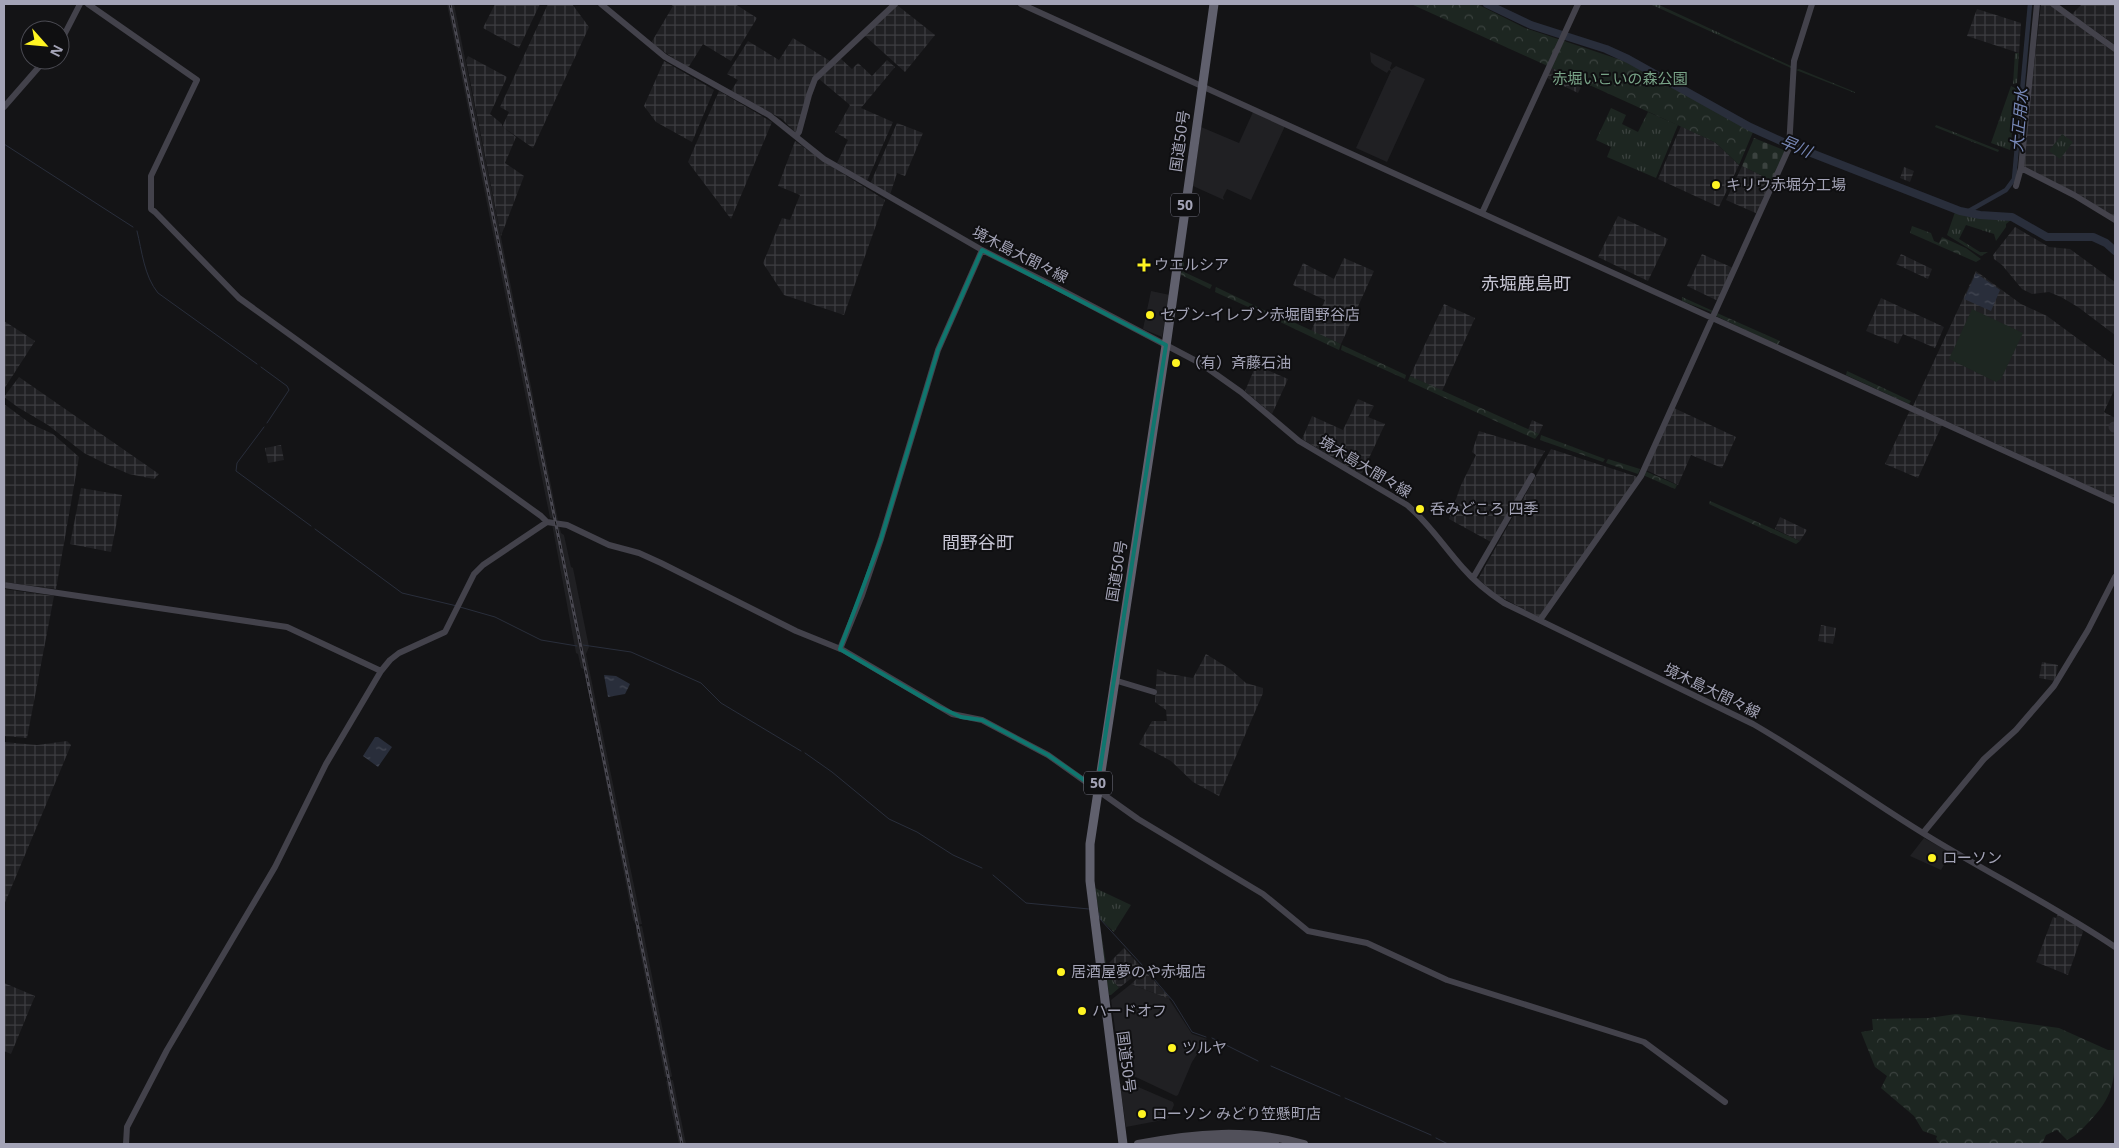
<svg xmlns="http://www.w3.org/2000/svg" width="2119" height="1148" font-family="'Noto Sans','Noto Sans JP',sans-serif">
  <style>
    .built { fill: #202023 }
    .industrial { fill: url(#industrial-grid) }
    .grass { fill: url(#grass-tufts) }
    .forest { fill: url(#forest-crowns) }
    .cemetery { fill: url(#cemetery-stones) }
    .pitch { fill: #1d2621 }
    .water { fill: url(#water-ripples) }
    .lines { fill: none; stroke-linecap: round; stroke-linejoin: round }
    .stream { stroke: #292e3b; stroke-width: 1 }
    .canal { stroke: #292e3b; stroke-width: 4.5 }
    .river { stroke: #292e3b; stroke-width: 8 }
    .taxiway { stroke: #2f2e34; stroke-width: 11 }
    .secondary { stroke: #43424b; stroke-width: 6 }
    .primary { stroke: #51505a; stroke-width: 8 }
    .highway { stroke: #60606d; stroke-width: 9 }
    .rail-casing { stroke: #4a4952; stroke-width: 3 }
    .rail { stroke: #0f0f11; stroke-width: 1; stroke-dasharray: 4; stroke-linecap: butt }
    .marked { fill: none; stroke: #0f766e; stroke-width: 4; stroke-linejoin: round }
    .poi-dot { fill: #fff422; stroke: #0f0f11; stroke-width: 2 }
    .labels { text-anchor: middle; stroke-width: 4; stroke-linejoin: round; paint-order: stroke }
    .shield { fill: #0f0f11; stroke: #777785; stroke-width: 1 }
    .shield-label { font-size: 14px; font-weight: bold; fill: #a4a4b7 }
    .park-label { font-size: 15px; fill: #79a488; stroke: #0f0f11 }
    .street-label { font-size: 15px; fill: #a4a4b7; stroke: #0f0f11 }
    .poi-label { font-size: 15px; fill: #a4a4b7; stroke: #0f0f11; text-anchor: start }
    .water-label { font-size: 16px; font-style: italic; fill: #7787b6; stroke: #0f0f11 }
    .quarter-label { font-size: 18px; fill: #c6c5d3; stroke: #0f0f11 }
  </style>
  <defs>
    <pattern id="industrial-grid" width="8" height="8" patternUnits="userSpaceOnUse" patternTransform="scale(1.25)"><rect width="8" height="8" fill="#202023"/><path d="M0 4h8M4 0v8" fill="none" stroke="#3d3d41"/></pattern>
    <pattern id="grass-tufts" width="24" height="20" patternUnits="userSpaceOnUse" patternTransform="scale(1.25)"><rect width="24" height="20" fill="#1d2621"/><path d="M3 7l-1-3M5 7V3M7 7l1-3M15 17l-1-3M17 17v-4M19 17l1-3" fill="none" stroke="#3b423f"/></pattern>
    <pattern id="forest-crowns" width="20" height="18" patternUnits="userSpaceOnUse" patternTransform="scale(1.25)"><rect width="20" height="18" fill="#1d2621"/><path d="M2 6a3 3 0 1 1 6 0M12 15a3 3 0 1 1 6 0" fill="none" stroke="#3b423f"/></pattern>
    <pattern id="cemetery-stones" width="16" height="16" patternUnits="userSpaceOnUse" patternTransform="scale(1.25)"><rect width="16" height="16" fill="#1d2621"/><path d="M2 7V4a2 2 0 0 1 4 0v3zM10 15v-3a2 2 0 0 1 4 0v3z" fill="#3b423f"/></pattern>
    <pattern id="water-ripples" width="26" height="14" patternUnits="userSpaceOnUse" patternTransform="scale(1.25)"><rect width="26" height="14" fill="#292e3b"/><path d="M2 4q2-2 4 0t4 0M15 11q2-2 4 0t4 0" fill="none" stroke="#454955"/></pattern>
  </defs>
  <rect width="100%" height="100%" fill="#141416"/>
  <path class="built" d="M447 4H454L558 520 550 518Z
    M1370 52 1391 62 1392 63 1390 68 1391 70 1396 66 1425 79 1387 162 1356 148 1391 71 1389 70 1387 73 1375 66 1371 62Z
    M1253 112 1285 126 1251 200 1227 189 1223 197 1224 200 1193 186 1201 127 1239 143Z
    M1151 291 1170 295 1162 337 1143 329Z
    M552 524 559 525 561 533 564 535 571 567 573 568 589 647 586 654 642 924 636 925 633 920 584 669 581 668 578 654 576 653Z
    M1924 838 1951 853 1941 870 1910 856Z
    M642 926 672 1076 671 1077H665L636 932V927Z
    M1131 984 1169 999 1192 1034 1207 1039 1192 1062 1178 1095 1176 1096 1121 1070 1111 1000Z
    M673 1080 686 1144H679L672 1113 666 1081Z
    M1129 1083 1173 1102 1174 1105 1168 1119 1126 1127 1120 1084Z"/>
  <path class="industrial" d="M495 4H540L519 48 483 28Z
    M548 4H572L589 27 533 148 503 127 516 137 505 163 524 176 501 236 466 60 468 56 507 77 490 114 502 124V127L509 112 500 107Z
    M670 4H735L757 18 731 61 703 44 688 68 651 43 673 6Z
    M2041 4H2049L2115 53V217L2023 167Z
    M2082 4H2115V45L2072 14Z
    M897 5 935 35 905 72 864 35Z
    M1977 9 2021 23 2019 53 1967 36Z
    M793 38 830 61 812 79 797 131 795 132 782 119 731 91 738 80 727 74 748 41 779 60Z
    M840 58 852 69 858 63 872 76 887 60 895 67 861 108 893 122 867 181 837 163 848 140 835 132 850 105 819 79Z
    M664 61 714 90 692 142 656 122 644 106Z
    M1551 67 1583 83 1578 93 1547 78Z
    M719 91 772 122 731 219 688 162Z
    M897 123 923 133 905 176 897 173 890 195 870 184Z
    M1681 126 1716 143 1739 165 1719 207 1658 179Z
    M795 141 826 163 885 200 844 315 784 295 763 263 782 218 790 220 800 195 778 186Z
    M1742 166 1773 181 1758 214 1726 200Z
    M1904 167 1914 171 1910 182 1900 178Z
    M1618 216 1668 239 1648 281 1598 257Z
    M2015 227 2049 247 2070 249 2115 282V335L2078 307 2061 297 2049 292 2032 294 2022 289 2002 265 1994 259 1993 255Z
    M1702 254 1733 268 1718 301 1687 286Z
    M1901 254 1932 269 1928 279 1896 264Z
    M1344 258 1374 271 1341 344 1311 331 1325 300 1293 285 1303 263 1334 279Z
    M1976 271 2021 304 2047 316 2115 366V388L2104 412 2115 418V498L1913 406Z
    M1881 298 1944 327 1935 348 1903 334 1898 344 1866 331Z
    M1444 304 1475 318 1442 391 1410 376Z
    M4 321 35 341 4 389Z
    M1256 365 1288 379 1272 414 1245 391Z
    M19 377 159 474 154 479 129 474 106 464 84 453 48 425 19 408 4 397Z
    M1358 399 1374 406 1368 417 1385 424 1362 473 1360 474 1302 439 1312 416 1343 430Z
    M4 404 31 424 53 434 79 457 56 589 4 582Z
    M1674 408 1736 437 1722 468 1691 455 1678 485 1646 470Z
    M1910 410 1942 425 1918 478 1885 464Z
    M1532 420 1543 425 1539 434 1528 430Z
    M1479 431 1545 451 1491 542 1449 519 1461 485 1476 455 1472 452Z
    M281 445 284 460 268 463 265 448Z
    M1551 449 1638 477 1539 617 1497 595 1478 579Z
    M81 488 122 495 111 552 70 544Z
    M1780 517 1807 530 1800 541 1775 529Z
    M4 589 54 596 27 738 4 736Z
    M1821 625 1836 628 1833 644 1818 641Z
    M1206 654 1230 669 1246 683 1263 688V693L1219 796 1193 782 1171 761 1139 744 1152 721H1167L1166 710 1155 702 1157 669 1169 674 1193 678Z
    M2042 662 2058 665 2055 681 2039 678Z
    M67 741 71 745 4 905V742L37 745Z
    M2058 914 2082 929 2083 932 2068 975 2036 962 2053 917 2056 918Z
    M1124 948 1143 969 1119 988 1108 975 1107 965Z
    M1145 971 1170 998 1169 999 1131 984Z
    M4 983 35 996 11 1054 4 1051Z"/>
  <path class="grass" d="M1650 4H1657L1791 66V68Z
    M2015 53H2019L2017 83 2013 84Z
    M1799 69 1855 92V93L1796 70Z
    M2011 86 2017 89 2010 150 1991 143Z
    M1611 108 1626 115 1622 124 1638 132 1648 112 1678 125 1656 178 1607 157 1611 147 1596 140Z
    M1936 125 1999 150 1998 152 1935 127Z
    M2062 134 2073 142 2060 159 2049 151Z
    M1955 212 1980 218 2011 220 2006 224V227L1996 241 1994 234 1966 225 1959 239 1980 252H1988L1981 256 1947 235Z
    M1095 888 1131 905 1114 932 1100 919Z
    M1099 920 1108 975 1119 988 1111 995H1109Z"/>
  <path class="forest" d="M1411 4H1477L1525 28 1627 62 1753 132 1739 165 1716 143 1706 138Z
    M1912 226 1931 233 1934 241 1939 243 1942 237 1966 248 1981 259 1976 262 1910 233Z
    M1182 260H1184V272L1212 285 1210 289 1181 275Z
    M1216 287 1276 316 1275 319 1215 292Z
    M1682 297 1713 311 1710 314 1711 312 1682 301Z
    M1717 313 1780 341 1778 345 1716 316Z
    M1280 316 1341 344 1339 350 1278 321Z
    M1342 345 1406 375 1405 379 1341 350Z
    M1847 371 1911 401 1909 404 1846 375Z
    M1410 376 1539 434 1535 439 1408 381Z
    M1541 435 1605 459 1603 462 1540 440Z
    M1608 459 1640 469 1638 474 1606 463Z
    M1645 471 1677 485 1675 489 1643 475Z
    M1710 501 1800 541 1796 544 1709 504Z
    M1956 1014 2059 1028 2108 1050H2115C2115 1083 2112 1098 2089 1122 2082 1129 2076 1136 2067 1140L2057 1130 2046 1135 2042 1144H1940L1936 1139 1937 1136 1923 1131 1914 1116 1881 1088 1887 1076 1875 1067 1861 1032 1873 1030 1872 1019 1929 1018Z"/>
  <path class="cemetery" d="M1754 138 1786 151 1773 181 1742 166Z"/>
  <path class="pitch" d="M1972 309 2023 333 2001 379 1996 382 1949 359Z"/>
  <path class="water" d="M1976 273 2000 290 1991 311 1964 299Z
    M604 675 616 676 630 684 625 694 608 697Z
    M375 737H378L392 747 378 767 363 756Z"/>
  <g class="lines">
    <path class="stream" d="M4 144 133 227
      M137 231C142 251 144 276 158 293L257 364
      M261 367 287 386 289 390 267 423
      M264 427 237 463 236 471 311 526
      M315 529 402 593 457 606
      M460 607 495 617 541 640 577 646
      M583 645 631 652 701 683 721 703 801 751
      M805 753 832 772 889 819 917 832 953 855 982 868
      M993 875 1026 903 1089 909
      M1099 913 1100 919 1143 966
      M1147 971 1173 1001 1192 1032 1206 1037
      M1212 1038 1258 1061
      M1271 1066 1340 1096
      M1345 1098 1431 1135
      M1436 1138 1448 1144"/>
    <path class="canal" d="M1967 212 2006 190 2014 179 2030 4"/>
    <path class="river" d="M1487 4 1531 25 1606 49 1628 59 1750 127 1783 142 1960 211 1980 215 2012 217 2047 237H2093L2106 243 2115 251"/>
    <path class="taxiway" d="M2114 427H2115"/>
    <path class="secondary" d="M88 4 197 80 151 176V209L155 212 239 298 541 516 547 522
      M601 4 665 57 769 115 824 159 982 250 1050 284 1200 363 1241 392 1299 441 1407 505C1429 523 1444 547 1463 568 1475 582 1489 593 1504 603L1753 724C1812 758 1867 799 1926 835 1988 873 2054 906 2115 947
      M1021 4 2115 501
      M2037 4 2021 168 2074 195 2115 220
      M2053 4 2115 49
      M60 43 80 4
      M4 107 45 60
      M796 136 799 132 809 95 815 79 895 4
      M2016 186 2021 168
      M1482 213 1578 4
      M1473 578 1532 476
      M4 585 287 627 381 671
      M1540 620 1641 476 1789 148 1794 61 1812 4
      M840 649 862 595 881 539 938 350 982 250
      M1114 680 1154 692
      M1923 833 1984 759 2016 730 2054 686 2088 630 2115 577
      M126 1144 127 1127 167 1050 275 867 326 764 381 671 390 660 399 653 445 632 474 574 483 565 547 522 567 525 609 545 639 553 661 563 796 631 843 650 952 714 982 720 1048 755 1138 819 1263 894 1308 931 1367 943 1447 980 1644 1042 1725 1102"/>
    <path class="primary" d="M1138 1144C1194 1133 1249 1128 1304 1144
      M1167 1144C1203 1137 1239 1138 1275 1144"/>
    <path class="highway" d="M1123 1144 1090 881V844L1167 339 1214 4"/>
    <g class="rail-casing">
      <path id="rail" d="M450 4 682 1144"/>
    </g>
    <use href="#rail" class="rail"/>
  </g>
  <path class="marked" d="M982 250 1166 345 1097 789 1048 755 982 720 961 717 939 707 840 649 881 539 938 350Z"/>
  <g class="poi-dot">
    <circle cx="1716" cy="185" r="5"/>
    <path d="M1141.5 257.5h5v5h5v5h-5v5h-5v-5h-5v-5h5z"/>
    <circle cx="1150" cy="315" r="5"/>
    <circle cx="1176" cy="363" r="5"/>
    <circle cx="1420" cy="509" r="5"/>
    <circle cx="1932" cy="858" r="5"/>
    <circle cx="1061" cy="972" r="5"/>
    <circle cx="1082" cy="1011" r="5"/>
    <circle cx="1172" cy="1048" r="5"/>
    <circle cx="1142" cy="1114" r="5"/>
  </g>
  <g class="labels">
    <g class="shield">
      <rect x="1171" y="193.5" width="28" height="23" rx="4"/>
      <rect x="1084" y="771.5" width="28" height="23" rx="4"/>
    </g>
    <g class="shield-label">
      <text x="1185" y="210">50</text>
      <text x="1098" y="788">50</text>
    </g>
    <g class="park-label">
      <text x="1620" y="84">赤堀いこいの森公園</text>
    </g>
    <g class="street-label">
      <text transform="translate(1180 141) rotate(-82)" y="5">国道50号</text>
      <text transform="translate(1020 255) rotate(27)" y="5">境木島大間々線</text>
      <text transform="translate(1365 467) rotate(31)" y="5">境木島大間々線</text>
      <text transform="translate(1117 571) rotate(-81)" y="5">国道50号</text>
      <text transform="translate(1712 691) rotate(26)" y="5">境木島大間々線</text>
      <text transform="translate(1126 1062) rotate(83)" y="5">国道50号</text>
    </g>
    <g class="poi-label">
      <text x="1726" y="190">キリウ赤堀分工場</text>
      <text x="1154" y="270">ウエルシア</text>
      <text x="1160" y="320">セブン-イレブン赤堀間野谷店</text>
      <text x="1186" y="368">（有）斉藤石油</text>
      <text x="1430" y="514">呑みどころ 四季</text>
      <text x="1942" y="863">ローソン</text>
      <text x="1071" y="977">居酒屋夢のや赤堀店</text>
      <text x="1092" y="1016">ハードオフ</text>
      <text x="1182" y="1053">ツルヤ</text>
      <text x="1152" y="1119">ローソン みどり笠懸町店</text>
    </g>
    <g class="water-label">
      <text transform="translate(2019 120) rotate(-85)" y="6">大正用水</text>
      <text transform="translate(1796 146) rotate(23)" y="6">早川</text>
    </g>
    <g class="quarter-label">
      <text x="1526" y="290">赤堀鹿島町</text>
      <text x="978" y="549">間野谷町</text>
    </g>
  </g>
  <rect width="2119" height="1148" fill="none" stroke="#a4a4b7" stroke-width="10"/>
  <g transform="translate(45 45) rotate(117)"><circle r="24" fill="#0f0f11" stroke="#4b4b53"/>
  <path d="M0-4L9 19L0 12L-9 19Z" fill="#fff422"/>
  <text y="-8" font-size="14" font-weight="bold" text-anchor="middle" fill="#a4a4b7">N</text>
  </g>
</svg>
